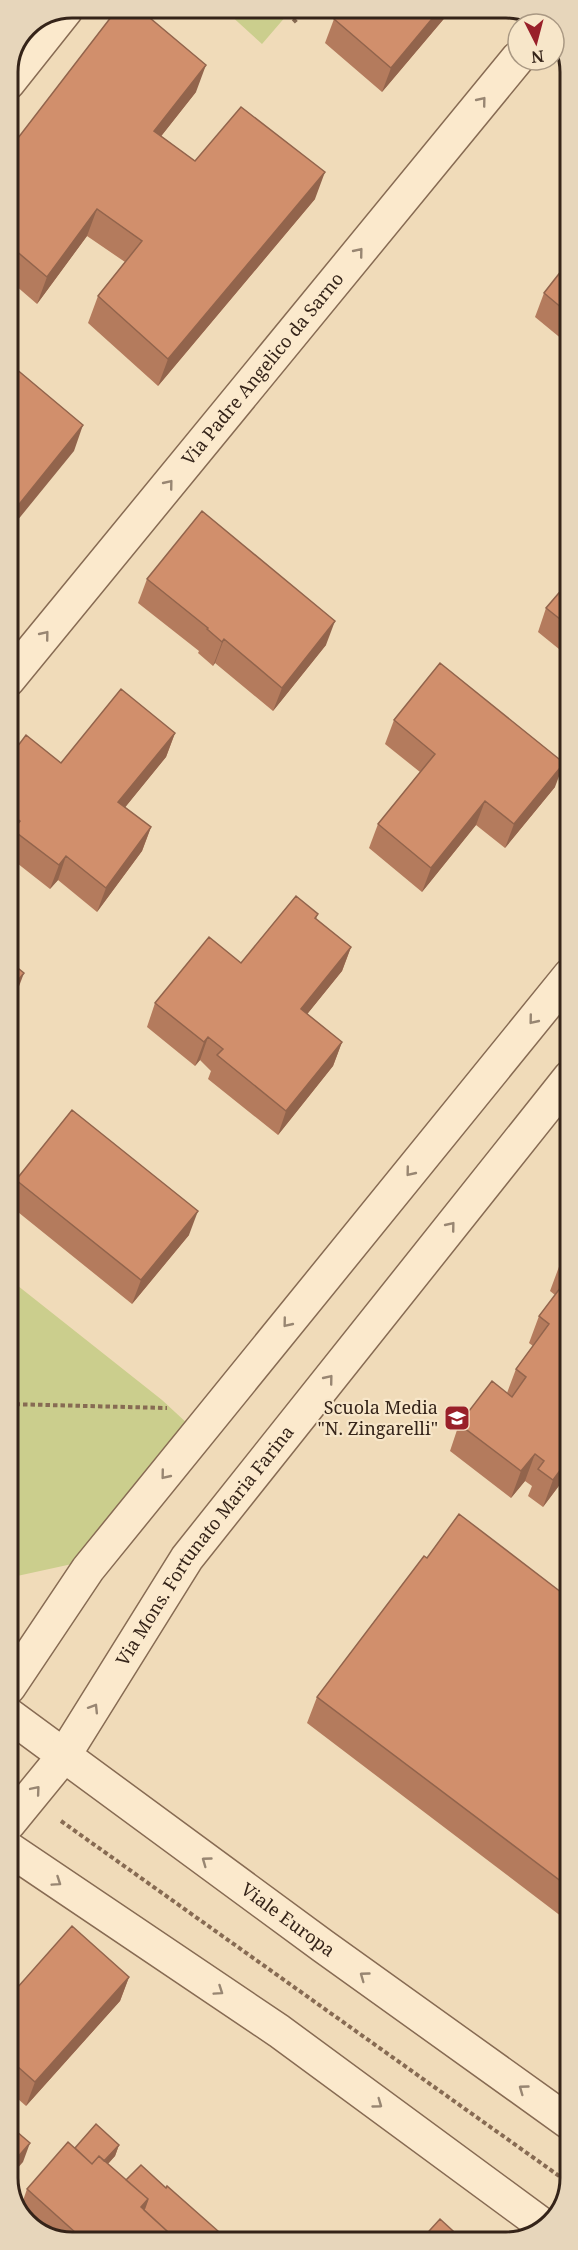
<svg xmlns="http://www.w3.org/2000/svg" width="578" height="2250" font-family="'Noto Serif',serif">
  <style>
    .green { fill: #cbce8d }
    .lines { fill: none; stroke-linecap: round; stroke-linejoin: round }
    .minor-casing { stroke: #876b53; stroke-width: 36 }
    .path { stroke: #876b53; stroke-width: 4; stroke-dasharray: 4.5 3; stroke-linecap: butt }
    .minor { stroke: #fbe9cc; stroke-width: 33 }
    .wall { fill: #b47b5d }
    .shaded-wall { fill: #92644c }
    .building { fill: #d18f6c; stroke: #92644c; stroke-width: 1.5 }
    .oneway { stroke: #988672 }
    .labels { text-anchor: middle; stroke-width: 4.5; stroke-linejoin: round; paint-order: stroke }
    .street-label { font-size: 18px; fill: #352419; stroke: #f7e6c9 }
    .poi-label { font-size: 18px; fill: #352419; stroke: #f7e6c9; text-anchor: end }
    .rim { fill: none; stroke: #352419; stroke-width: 3 }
  </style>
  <rect width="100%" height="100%" fill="#f0dbb9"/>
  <path class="green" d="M232 8H293L262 44 228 13Z
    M8 1278 162 1400 189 1425 72 1564 8 1578Z"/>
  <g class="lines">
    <g class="minor-casing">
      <g id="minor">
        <path d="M546 24 547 23"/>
        <path d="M8 83 66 10"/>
        <path id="s1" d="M8 680 518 58"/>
        <path d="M9 1687 88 1569 570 975"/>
        <path id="s2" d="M9 1715 323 1946 570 2123"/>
        <path id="s3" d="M9 1823 63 1757 187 1558 570 1077"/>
        <path d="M9 1849 279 2031 544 2226"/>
      </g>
    </g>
    <path class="path" d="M283 8 297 23
      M8 1404 167 1408
      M61 1821 569 2183"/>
    <use href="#minor" class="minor"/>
  </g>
  <path class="wall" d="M343 8H453L382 92 325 43 334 19Z
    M196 92 161 136 195 161 315 199 158 386 88 323 98 296 125 262 87 236 37 304 8 279V151Z
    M569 261V345L535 317 544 293Z
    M569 511V538L562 532Z
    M147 579 326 645 273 711 215 663 213 666 198 653 199 651 138 603Z
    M570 580V658L538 632 546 608Z
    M394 720 555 787 505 848 476 825 422 892 369 848 378 824 420 772 385 744Z
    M175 733 166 757 125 807 151 827 142 851 97 912 58 880 50 889 8 856V759L61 763Z
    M318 914 316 919 351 947 342 971 307 1014 342 1042 333 1066 278 1135 208 1079 211 1071 200 1060 195 1066 147 1027 155 1003 241 963Z
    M16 1180 189 1235 132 1304 8 1204Z
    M570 1251V1471L543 1507 528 1496 532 1486 525 1481 511 1498 450 1451 459 1424 507 1393 516 1369 533 1346 529 1343 539 1316 555 1295 550 1291 560 1264Z
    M427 1558 570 1599V1923L307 1723 317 1697Z
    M129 1977 120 2001 26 2106 9 2091V1997Z
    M119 2145 115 2156 108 2164 126 2180 214 2242H64L36 2229 26 2220 20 2209 27 2189 75 2148Z"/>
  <path class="shaded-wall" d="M441 8H453L382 92 391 68Z
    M206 65 196 92 144 158 154 131Z
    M325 172 315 199 158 386 168 359Z
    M97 209 87 236 37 304 47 277Z
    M83 425 74 451 8 532V518Z
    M335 621 326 645 273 711 282 688Z
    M224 639 215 663 213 666 222 642Z
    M175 733 166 757 110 826 118 802Z
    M564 763 555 787 505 848 514 824Z
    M485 801 476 825 422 892 431 868Z
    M151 827 142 851 97 912 106 888Z
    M66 856 58 880 50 889 59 865Z
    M351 947 342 971 292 1033 301 1009Z
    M24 973 15 997 8 1005V992Z
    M208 1037 200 1060 195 1066 204 1042Z
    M342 1042 333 1066 278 1135 286 1111Z
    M198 1211 189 1235 132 1304 141 1280Z
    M535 1454 525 1481 511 1498 521 1471Z
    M570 1457V1471L543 1507 553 1480Z
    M129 1977 120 2001 26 2106 35 2082Z
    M30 2143 23 2162 9 2178V2167Z
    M119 2145 115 2156 92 2181 96 2171Z
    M148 2199 139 2223 141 2207Z
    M218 2231 214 2242H209Z"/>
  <path class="building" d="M118 8H138L206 65 154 131 195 161 241 107 325 172 168 359 98 296 142 241 97 209 47 277 8 244V151Z
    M343 8H441L391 68 334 19Z
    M569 261V314L544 293Z
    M15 368 83 425 8 518V377Z
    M202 511 335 621 282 688 224 639 222 642 207 629 208 628 147 579Z
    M570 580V627L546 608Z
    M440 663 564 763 514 824 485 801 431 868 378 824 435 754 394 720Z
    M121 689 175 733 118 802 151 827 106 888 66 856 59 865 13 830 20 821 8 811V759L26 735 61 763Z
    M296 896 318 914 315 918 351 947 301 1009 342 1042 286 1111 217 1055 223 1049 208 1037 204 1042 155 1003 209 937 241 963Z
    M8 960 24 973 8 992Z
    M72 1110 198 1211 141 1280 16 1180Z
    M570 1251V1272L560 1264Z
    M570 1275V1457L553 1480 538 1469 544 1461 535 1454 521 1471 459 1424 492 1381 512 1397 526 1377 516 1369 549 1324 539 1316Z
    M459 1514 570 1599V1888L317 1697 424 1556 427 1558Z
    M72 1926 129 1977 35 2082 9 2059V1997Z
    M96 2124 119 2145 104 2161 99 2156 92 2164 75 2148Z
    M9 2125 30 2143 9 2167Z
    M68 2142 92 2164 99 2156 148 2199 141 2207 179 2242H86L27 2189Z
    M141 2165 166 2188 167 2186 218 2231 209 2242H195L192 2238 189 2242H179L144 2210 148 2199 126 2180Z
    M440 2219 464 2241H420Z"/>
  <defs><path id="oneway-chevron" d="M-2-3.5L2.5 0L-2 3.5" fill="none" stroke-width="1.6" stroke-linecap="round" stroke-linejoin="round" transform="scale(1.5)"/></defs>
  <g class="oneway">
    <use href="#oneway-chevron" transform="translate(482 101) rotate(-51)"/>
    <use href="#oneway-chevron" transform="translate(359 252) rotate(-51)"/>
    <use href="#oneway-chevron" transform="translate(169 484) rotate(-51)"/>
    <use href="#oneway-chevron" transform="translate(45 635) rotate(-51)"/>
    <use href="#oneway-chevron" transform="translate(533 1020) rotate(129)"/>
    <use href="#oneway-chevron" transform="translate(410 1172) rotate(129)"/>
    <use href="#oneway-chevron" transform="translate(451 1226) rotate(-51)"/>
    <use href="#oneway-chevron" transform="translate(287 1323) rotate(129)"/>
    <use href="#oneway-chevron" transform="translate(329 1379) rotate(-51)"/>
    <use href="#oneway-chevron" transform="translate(165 1475) rotate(129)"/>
    <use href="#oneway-chevron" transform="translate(94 1708) rotate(-58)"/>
    <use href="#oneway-chevron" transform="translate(36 1790) rotate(-50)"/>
    <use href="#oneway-chevron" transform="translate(206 1861) rotate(-144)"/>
    <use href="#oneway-chevron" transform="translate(57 1882) rotate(34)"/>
    <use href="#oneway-chevron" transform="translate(364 1976) rotate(-144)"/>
    <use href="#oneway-chevron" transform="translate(219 1991) rotate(34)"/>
    <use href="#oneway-chevron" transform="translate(523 2089) rotate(-144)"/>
    <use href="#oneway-chevron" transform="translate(378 2104) rotate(36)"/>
  </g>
  <defs>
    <g id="school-square" transform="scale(1.35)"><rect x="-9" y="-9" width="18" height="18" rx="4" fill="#992029" stroke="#f7e6c9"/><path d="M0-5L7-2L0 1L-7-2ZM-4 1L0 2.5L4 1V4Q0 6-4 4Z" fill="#fff"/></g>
  </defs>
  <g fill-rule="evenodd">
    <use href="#school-square" x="457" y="1418"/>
  </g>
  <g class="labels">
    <g class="street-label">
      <text dy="6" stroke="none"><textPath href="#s1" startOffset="402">Via Padre Angelico da Sarno</textPath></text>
      <text dy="6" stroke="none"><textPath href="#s3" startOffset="340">Via Mons. Fortunato Maria Farina</textPath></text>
      <text dy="6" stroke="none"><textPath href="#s2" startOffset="346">Viale Europa</textPath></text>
    </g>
    <g class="poi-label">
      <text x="438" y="1414">Scuola Media<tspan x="438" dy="21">"N. Zingarelli"</tspan></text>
    </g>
  </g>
  <path d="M0 0H578V2250H0ZM72 18H506A54 54 0 0 1 560 72V2178A54 54 0 0 1 506 2232H72A54 54 0 0 1 18 2178V72A54 54 0 0 1 72 18Z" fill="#e7d6bb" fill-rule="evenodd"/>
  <path class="rim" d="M72 18H506A54 54 0 0 1 560 72V2178A54 54 0 0 1 506 2232H72A54 54 0 0 1 18 2178V72A54 54 0 0 1 72 18Z"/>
  <g transform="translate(536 42) rotate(174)"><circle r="28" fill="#f7e6c9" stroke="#a99883" stroke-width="1.5"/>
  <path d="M0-4.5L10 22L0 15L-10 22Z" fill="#992029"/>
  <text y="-9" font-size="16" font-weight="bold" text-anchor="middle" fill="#352419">N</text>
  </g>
</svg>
